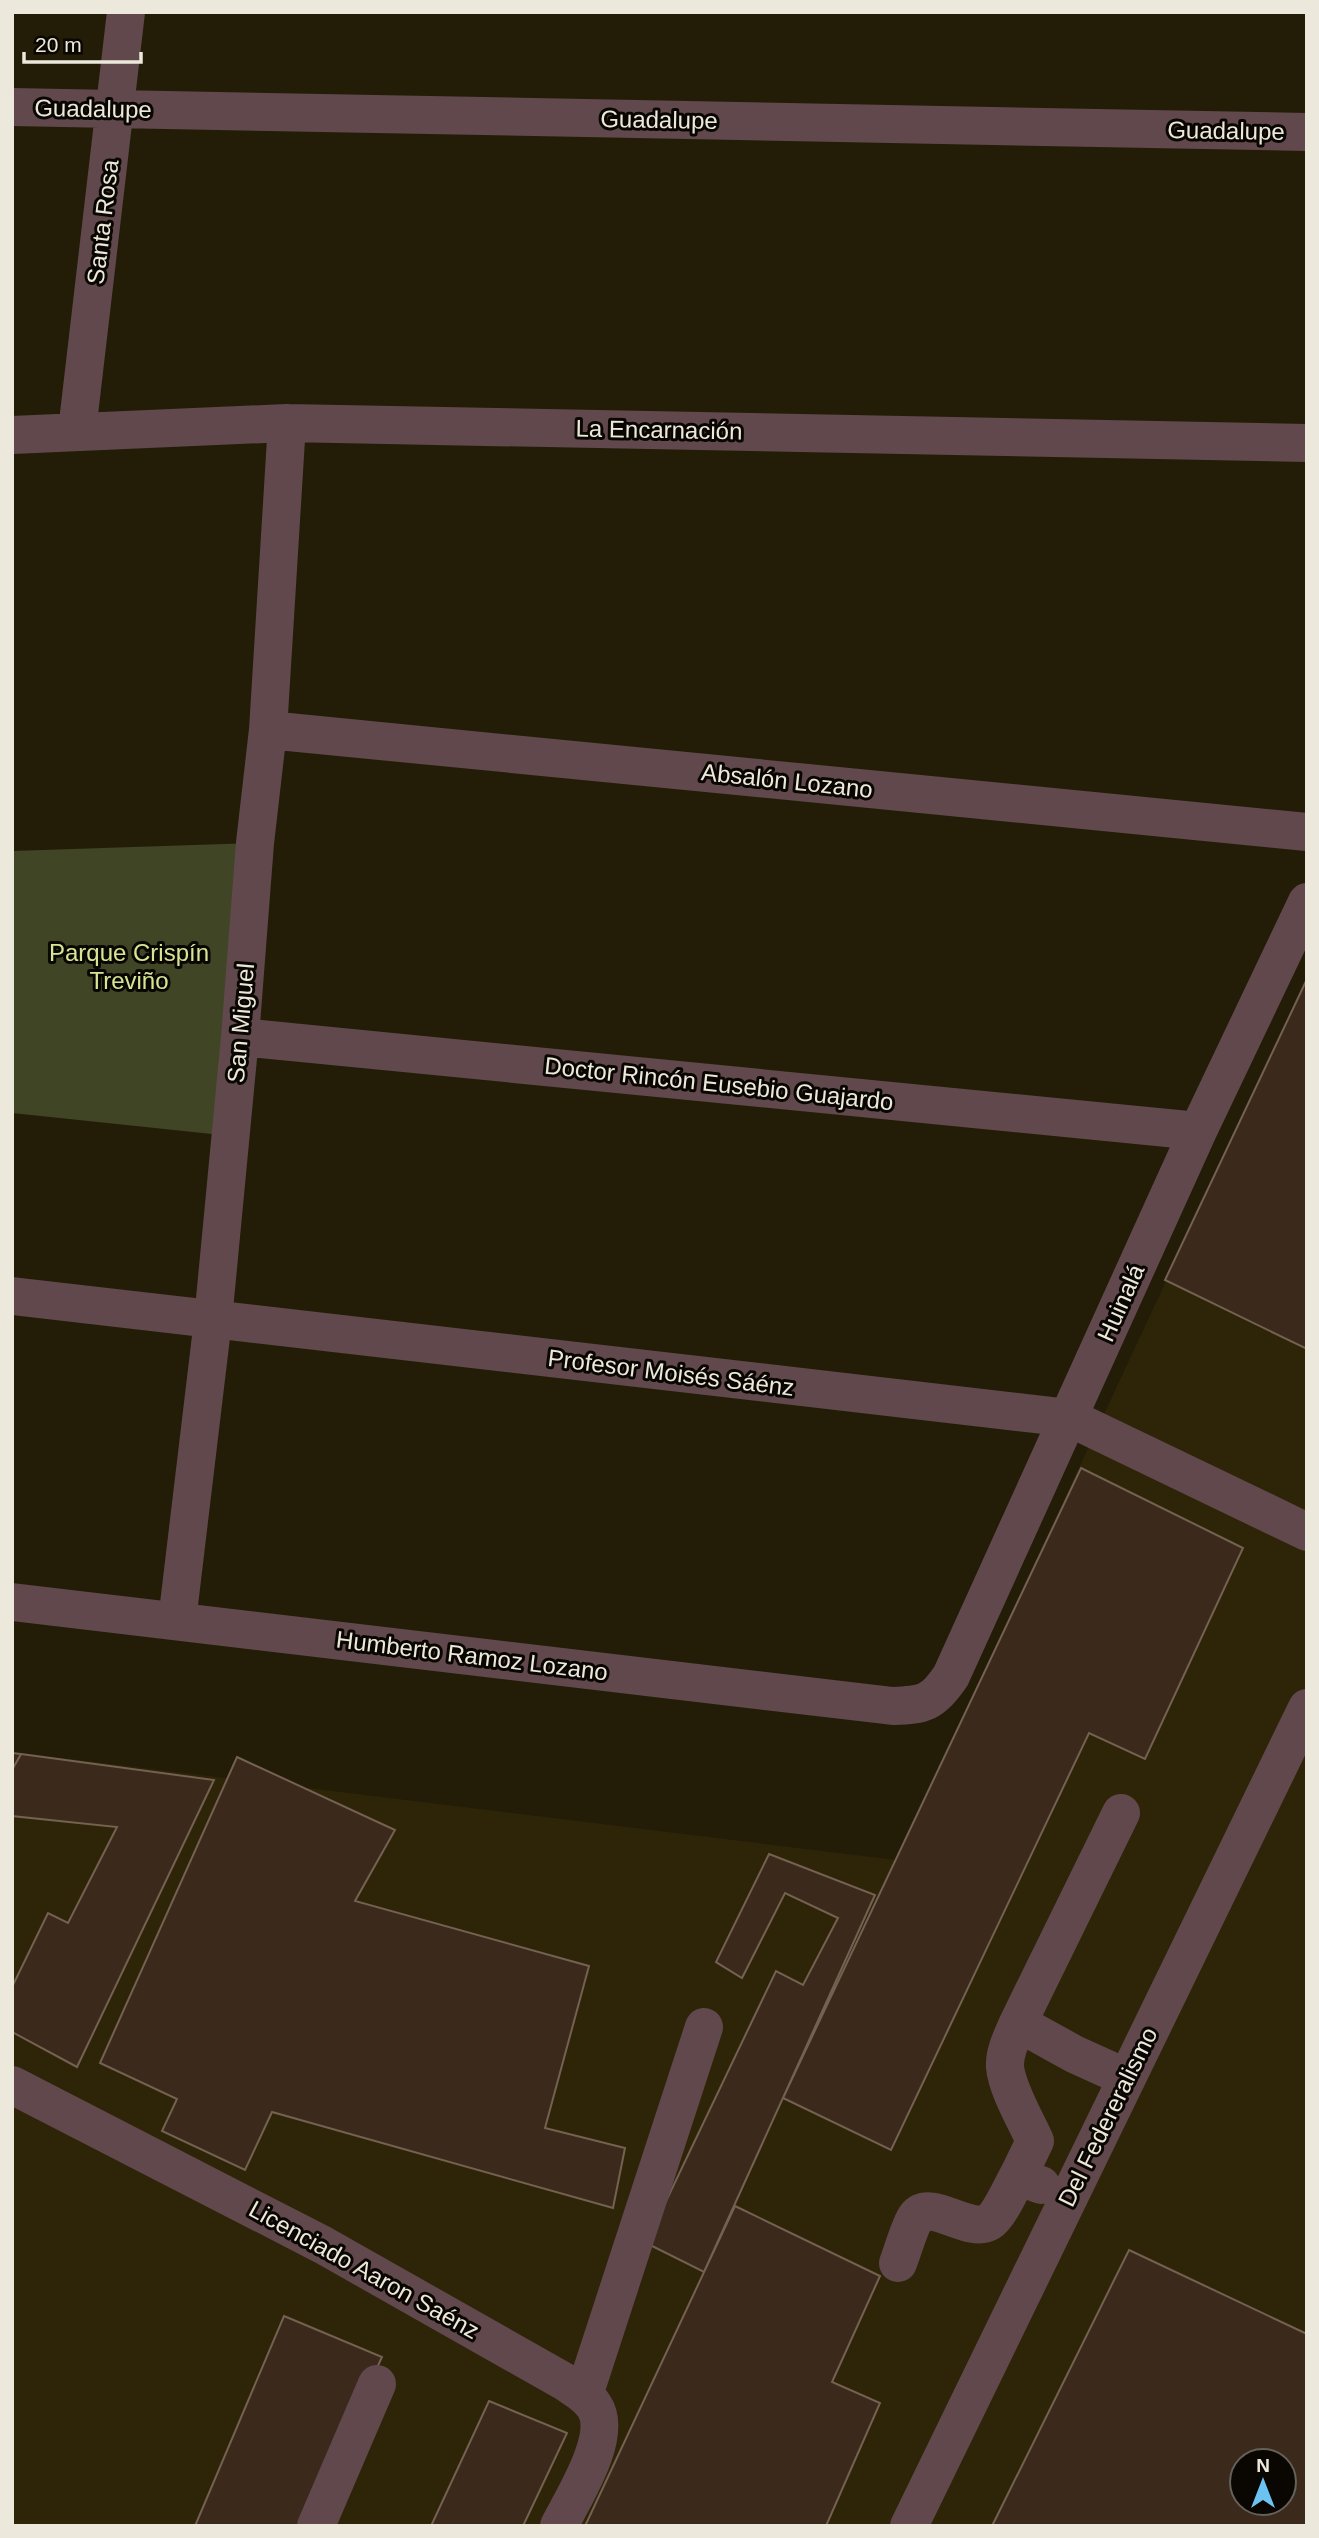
<svg xmlns="http://www.w3.org/2000/svg" width="1319" height="2538" font-family="Helvetica,sans-serif">
  <style>
    .built { fill: #2e2508; fill-rule: evenodd }
    .green { fill: #404526 }
    .building { fill: #3b2a1c; stroke: #746151; stroke-width: 2; fill-rule: evenodd }
    .lines { fill: none; stroke-linecap: round; stroke-linejoin: round }
    .minor { stroke: #61484d; stroke-width: 38 }
    .labels { text-anchor: middle; stroke-width: 6; stroke-linejoin: round; paint-order: stroke }
    .street-label { font-size: 24px; fill: #ece8db; stroke: #0a0702 }
    .park-label { font-size: 24px; fill: #d8e594; stroke: #0a0702 }
  </style>
  <rect width="100%" height="100%" fill="#231d08"/>
  <path class="built" d="M1307 979V2526H12V1752L896 1860ZM1242 2461H1284V2503H1242Z"/>
  <path class="green" d="M255 843 231 1136 12 1113V851Z"/>
  <path class="building" d="M1307 979V1349L1165 1280Z
    M1081 1468 1243 1548 1145 1759 1089 1733 891 2150 783 2098Z
    M12 1753 21 1754 12 1770Z
    M21 1754 214 1780 77 2067 12 2032V1987L48 1913 68 1923 117 1827 12 1816V1770Z
    M237 1757 395 1830 355 1901 589 1966 545 2128 625 2148 613 2208 272 2112 245 2170 162 2131 177 2099 100 2063Z
    M769 1854 875 1895 704 2272 646 2243 776 1971 803 1985 838 1918 785 1893 742 1978 716 1962Z
    M735 2206 880 2276 832 2382 880 2403 826 2526H585Z
    M1129 2250 1307 2334V2526H992ZM1242 2461H1284V2503H1242Z
    M284 2316 382 2357 303 2526H195Z
    M489 2401 567 2433 523 2526H431Z"/>
  <g class="lines">
    <path class="minor" d="M12 107 1307 132
      M77 431 126 12
      M12 435 287 423 1307 443
      M268 730 1307 832
      M240 1037 1198 1131
      M12 1296 1070 1418 1307 1532
      M12 1602 893 1706C924 1705 933 1703 951 1676L1198 1131 1307 902
      M177 1621 213 1320 240 1037 255 843 268 730 287 423
      M1018 2023 1074 2054 1127 2078
      M12 2085 323 2245 565 2382C575 2389 587 2395 594 2406 614 2435 573 2498 559 2526
      M1020 2172 1035 2141C1026 2121 1007 2089 1005 2067 1004 2052 1012 2037 1018 2023L1121 1813
      M898 2263C903 2251 909 2227 916 2217 930 2198 970 2234 989 2222 1000 2215 1013 2184 1020 2172L1030 2181 1041 2185
      M584 2395 704 2027
      M316 2526 377 2384
      M909 2526 1307 1708"/>
  </g>
  <g class="labels">
    <g class="street-label">
      <text transform="translate(93 109) rotate(1)" y="8">Guadalupe</text>
      <text transform="translate(659 120) rotate(1)" y="8">Guadalupe</text>
      <text transform="translate(1226 131) rotate(1)" y="8">Guadalupe</text>
      <text transform="translate(103 222) rotate(-83)" y="8">Santa Rosa</text>
      <text transform="translate(659 430) rotate(1)" y="8">La Encarnación</text>
      <text transform="translate(787 781) rotate(6)" y="8">Absalón Lozano</text>
      <text transform="translate(241 1023) rotate(-85)" y="8">San Miguel</text>
      <text transform="translate(719 1084) rotate(6)" y="8">Doctor Rincón Eusebio Guajardo</text>
      <text transform="translate(1121 1303) rotate(-66)" y="8">Huinalá</text>
      <text transform="translate(671 1373) rotate(7)" y="8">Profesor Moisés Sáénz</text>
      <text transform="translate(472 1656) rotate(7)" y="8">Humberto Ramoz Lozano</text>
      <text transform="translate(1108 2117) rotate(-64)" y="8">Del Federeralismo</text>
      <text transform="translate(364 2270) rotate(29)" y="8">Licenciado Aaron Saénz</text>
    </g>
    <g class="park-label">
      <text x="129" y="961">Parque Crispín<tspan x="129" dy="28">Treviño</tspan></text>
    </g>
  </g>
  <rect width="1319" height="2538" fill="none" stroke="#ece8db" stroke-width="28"/>
  <g transform="translate(1263 2482)"><circle r="33" fill="#0a0702" stroke="#646159" stroke-width="2"/>
  <path d="M0-5L12 26L0 18L-12 26Z" fill="#6cc3f2"/>
  <text y="-10" font-size="19" font-weight="bold" text-anchor="middle" fill="#ece8db">N</text>
  </g>
  <path d="M24 52v10h117v-10" fill="none" stroke="#ece8db" stroke-width="3.5"/>
  <text x="35" y="52" font-size="21" fill="#ece8db" stroke="#0a0702" stroke-width="5" paint-order="stroke">20 m</text>
</svg>
